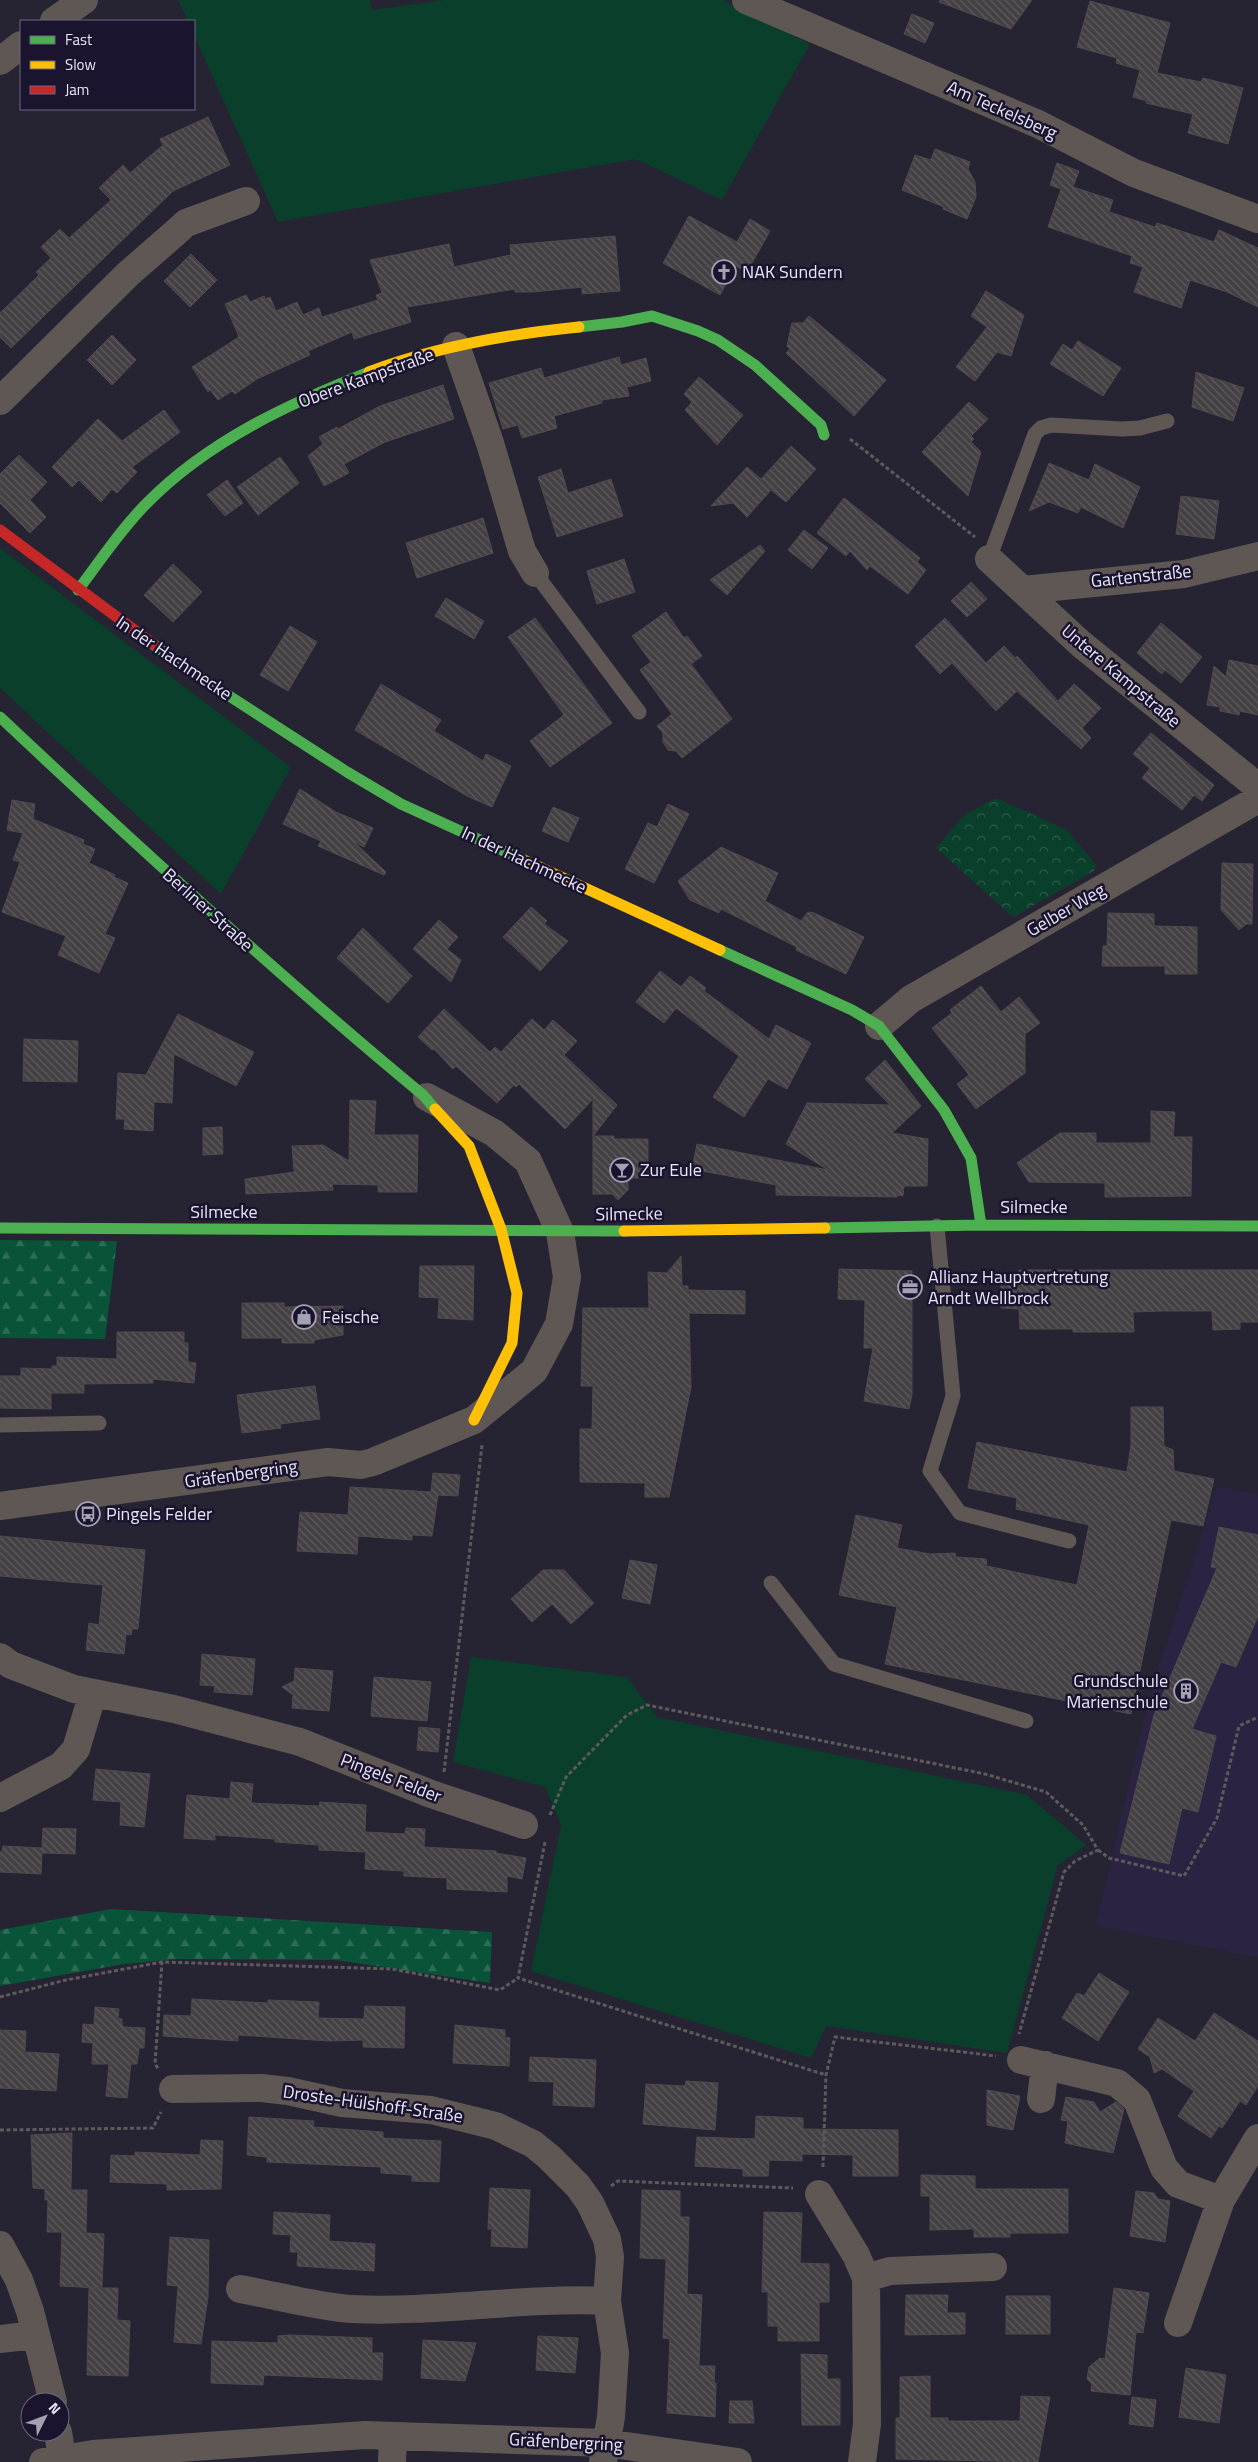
<svg xmlns="http://www.w3.org/2000/svg" width="1258" height="2462" font-family="'Titillium Web',sans-serif">
  <style>
    .built { fill: #2a2442 }
    .grass { fill: #0a3f2c }
    .forest { fill: url(#forest-firs) }
    .park { fill: url(#park-crowns) }
    .building { fill: url(#building-back-hatch); stroke: #4f4a4d }
    .lines { fill: none; stroke-linecap: round; stroke-linejoin: round }
    .path { stroke: #5e5a5c; stroke-width: 3; stroke-dasharray: 4 2.5; stroke-linecap: butt }
    .lane { stroke: #5f5754; stroke-width: 15 }
    .street { stroke: #5f5754; stroke-width: 28 }
    .fast { stroke: #4caf50; stroke-width: 11 }
    .slow { stroke: #ffc107; stroke-width: 11 }
    .jam { stroke: #c62828; stroke-width: 11 }
    .labels { text-anchor: middle; stroke-width: 5; stroke-linejoin: round; paint-order: stroke }
    .street-label { font-size: 18px; fill: #e7e5f7; stroke: #1a142e }
    .poi-label { font-size: 18px; fill: #e7e5f7; stroke: #1a142e; text-anchor: start }
  </style>
  <defs>
    <pattern id="forest-firs" width="22" height="20" patternUnits="userSpaceOnUse" patternTransform="scale(1.25)"><rect width="22" height="20" fill="#095339"/><path d="M5 1l3.5 6h-7zM16 11l3.5 6h-7z" fill="#2d6c56"/></pattern>
    <pattern id="park-crowns" width="20" height="18" patternUnits="userSpaceOnUse" patternTransform="scale(1.25)"><rect width="20" height="18" fill="#0a3f2c"/><path d="M2 6a3 3 0 1 1 6 0M12 15a3 3 0 1 1 6 0" fill="none" stroke="#2e5b4b"/></pattern>
    <pattern id="building-back-hatch" width="6" height="6" patternUnits="userSpaceOnUse" patternTransform="scale(1.25)"><rect width="6" height="6" fill="#444043"/><path d="M-1 5l2 2M0 0l6 6M5-1l2 2" fill="none" stroke="#5f5b5f"/></pattern>
  </defs>
  <rect width="100%" height="100%" fill="#262432"/>
  <path class="built" d="M1217 1487 1258 1494V1957L1096 1926 1148 1702Z"/>
  <path class="grass" d="M178 0H370L372 10 444 0H723L810 44 722 200 636 159 278 222 194 35V21H188Z
    M0 548 291 767 221 894 0 688Z
    M471 1657 627 1677 657 1717 1027 1795 1086 1845 1058 1865 1007 2053 826 2026 811 2058 531 1971 561 1825 545 1787 453 1762Z"/>
  <path class="forest" d="M0 1240 117 1241 105 1339 0 1338Z
    M111 1909 492 1932 490 1983 336 1960 177 1959 124 1964 0 1986V1930Z"/>
  <path class="park" d="M996 798 1067 830 1096 865 1094 871 1013 917 936 848 964 815Z"/>
  <path class="building" d="M940 0H1032L1011 29 939 2Z
    M1090 1 1170 23 1157 73 1201 82 1203 78 1243 88 1228 144 1188 133 1193 114 1146 103 1147 101 1133 97 1140 70 1116 63 1117 58 1077 47Z
    M912 14 934 23 925 43 904 34Z
    M208 117 230 165 173 191 11 348 0 337V313L39 275 36 272 51 258 41 247 60 229 69 238 111 200 99 188 123 165 130 173 163 145 160 139Z
    M935 149 970 162 968 169 975 182 976 197 967 219 943 209 944 207 902 190 915 155 931 160Z
    M1057 163 1079 171 1073 187 1113 200 1109 212 1155 227 1157 223 1214 242 1219 230 1258 248V307L1227 292 1190 280 1181 308 1134 292 1143 267 1130 263 1132 256 1048 227 1061 189 1050 185Z
    M689 216 737 242 750 219 770 231 747 272 736 266 720 295 663 263Z
    M615 236 620 291 582 294V287L533 292H515V289L407 307 411 322 354 339 352 332 308 351 310 355 257 379 235 394 232 391 218 400 210 390 208 392 192 367 239 337 225 304 246 295 250 302 264 296 265 299 270 297 276 311 297 302 303 315 319 308 322 317 378 300 376 295 382 293 370 260 449 244 454 267 511 255 510 245Z
    M191 254 217 280 190 307 164 281Z
    M986 291 1024 315 1011 356 997 352 975 381 956 367 987 327 971 316Z
    M809 316 886 380 854 416 786 353 790 349 787 346 792 323H803Z
    M112 335 136 360 112 385 87 360Z
    M1078 341 1121 368 1103 396 1050 364 1063 344 1072 350Z
    M619 357 621 365 646 358 651 381 627 387 629 396 602 400V403L554 416 557 428 522 438 518 425 503 429 489 383 541 368 544 378Z
    M1196 372 1244 388 1233 421 1192 407Z
    M699 377 743 415 717 445 685 410 692 402 684 394Z
    M443 385 454 419 385 442 344 464 349 473 324 486 308 456 323 444 319 437 337 427 338 429 380 406Z
    M969 402 988 419 971 436 974 439 971 442 981 452 968 496 922 452Z
    M164 410 180 432 132 467 137 472 117 493 112 489 101 502 79 480 72 487 52 467 98 419 122 441Z
    M791 446 816 469 786 502 771 490 747 517 733 503 711 506 747 467 761 479Z
    M19 455 47 482 30 500 46 517 30 533 0 503V474Z
    M280 457 299 483 258 515 237 487Z
    M1049 463 1089 480 1095 464 1140 487 1123 528 1081 507 1078 513 1049 502 1029 511Z
    M561 469 568 493 611 479 623 516 557 537 538 477Z
    M227 480 243 503 225 516 207 495Z
    M1181 496 1219 501 1214 539 1176 534Z
    M844 498 920 558 917 562 926 570 908 594 870 566 867 570 850 551 846 556 817 533Z
    M483 518 493 553 417 578 406 543Z
    M804 530 828 548 812 569 788 550Z
    M760 545 765 551 727 595 710 580Z
    M624 559 635 592 597 604 587 571Z
    M173 564 202 592 173 622 144 595Z
    M971 582 987 599 967 617 951 601Z
    M446 598 484 621 474 639 435 616Z
    M666 612 684 638 687 636 702 656 691 664 732 719 682 758 676 751 668 750 663 742V733L657 726 672 714 640 670 651 662 632 636Z
    M535 618 612 723 550 767 530 741 564 715 508 637Z
    M945 618 986 663 1004 646 1015 658 1017 656 1058 701 1074 684 1101 708 1082 728 1091 738 1081 749 1017 691 996 711 952 663 940 674 915 646Z
    M1161 623 1202 657 1181 683 1165 670 1162 674 1137 653Z
    M290 626 317 642 288 691 260 675Z
    M1229 660 1258 666V715L1240 711 1239 715 1220 711V707L1207 705 1214 666 1226 677Z
    M381 684 441 720 434 731 483 761 486 754 511 766 492 807 467 796 355 730Z
    M1151 733 1214 785 1202 801 1194 795 1182 810 1142 778 1150 768 1133 754Z
    M300 789 336 812 373 828 364 847 354 842 386 872 384 875 318 846 321 841 283 824Z
    M12 800 35 804 33 819 84 840 83 844 95 849 89 863 115 875 114 877 128 883 105 934 115 938 99 973 58 955 66 936 2 912 20 862 13 860 23 833 7 830Z
    M668 804 689 814 654 883 625 869 648 823 657 827Z
    M553 807 579 818 568 842 542 831Z
    M721 847 778 873 765 901 801 921 808 912 814 913 864 937 846 974 796 950 797 947 721 909 719 913 690 900 678 881Z
    M1222 863 1253 864 1252 924H1246L1239 930 1221 910Z
    M531 907 547 921 544 924 568 941 540 971 503 937Z
    M1108 913 1154 914V926L1197 927V974H1165V966H1102L1103 946H1107Z
    M439 920 458 937 447 949 461 960 451 982 413 949Z
    M363 928 412 976 388 1003 337 958Z
    M660 971 681 987 690 976 706 988 704 991 769 1039 776 1025 811 1043 787 1089 768 1079 744 1117 713 1097 739 1056 676 1008 664 1023 636 1002Z
    M981 986 1001 1012 1019 997 1040 1023 1025 1034V1073L976 1109 957 1084 969 1075 932 1028 952 1013 950 1010Z
    M444 1009 490 1052 495 1047 501 1052 532 1019 544 1030 553 1020 577 1041 564 1055 617 1105 593 1136H614V1139H648V1178H628V1190L618 1200 612 1194H593V1099L565 1129 519 1084 516 1087 514 1085 497 1103 456 1066 453 1069 434 1049 432 1050 418 1037Z
    M178 1014 254 1052 236 1086 174 1054 172 1103 154 1102 153 1131 124 1129 125 1119H116L118 1073 146 1075Z
    M24 1039 78 1041 77 1082 23 1081Z
    M885 1060 921 1106 892 1133 928 1139 927 1186H904L903 1196 897 1195V1197L776 1195V1185L692 1169 697 1144 828 1170 786 1144 807 1103 890 1105 865 1079Z
    M350 1100 376 1101 374 1135H418L417 1192H378V1185L332 1184 333 1190 246 1194 245 1179 294 1172 292 1146 323 1145 349 1161Z
    M1151 1111 1175 1112 1173 1137H1192L1191 1196 1105 1197V1183L1029 1182 1017 1163 1060 1133H1096V1143H1151Z
    M222 1127 223 1154 203 1155V1128Z
    M681 1256 682 1286H688V1290L745 1291V1314L689 1313 691 1387 669 1497H645V1483L580 1482V1429H592L593 1386H581L583 1308H649L648 1272 667 1273Z
    M420 1266H474L473 1320 438 1318 439 1298 419 1297Z
    M839 1269 912 1271V1394L909 1409 864 1401 873 1348H864L865 1300 838 1299Z
    M1019 1270H1258V1322H1240V1329L1213 1330 1212 1311H1162L1133 1312 1134 1332H1073V1329H1020L1019 1309 1001 1308V1283H1019Z
    M242 1303H284V1307L343 1306V1335L314 1340V1343H282V1338H242Z
    M117 1332H184V1343H188V1362L196 1363 194 1383 153 1379V1383L84 1384V1393H51V1409L0 1408V1376H21V1368L52 1369V1366H57V1357L117 1359Z
    M315 1386 320 1419 280 1424 281 1428 242 1433 237 1395Z
    M1131 1407H1163L1164 1446 1173 1450 1174 1471 1214 1479 1203 1526 1171 1520 1131 1714 885 1664 897 1607 839 1595 856 1515 902 1525 897 1548 930 1554 955 1553 956 1557 986 1559 987 1566 1077 1585 1089 1525 1016 1509 1017 1498 968 1488 977 1442 1127 1472 1131 1445Z
    M433 1473 460 1475 458 1496 438 1495 432 1536 412 1535V1540L358 1536 357 1554 297 1551 300 1512 348 1515 350 1487 431 1492Z
    M1219 1527 1258 1535V1616L1236 1667 1221 1662 1192 1729 1216 1736 1198 1812 1182 1808 1169 1864 1120 1853 1154 1715 1217 1568 1211 1567Z
    M0 1536 145 1550 138 1629H132L131 1635 126 1634 124 1654 86 1650 89 1623 99 1625 103 1585 0 1576Z
    M630 1560 657 1565 650 1604 622 1598Z
    M543 1570H564L594 1603 571 1624 552 1604 532 1622 511 1599Z
    M202 1654 255 1659 252 1695 214 1692 215 1686 200 1685Z
    M295 1668 333 1671 329 1711 292 1708 293 1695 282 1687 294 1681Z
    M374 1677 431 1682 427 1721 371 1716Z
    M419 1727 440 1729 438 1752 417 1750Z
    M96 1769 150 1774 144 1827 120 1825 121 1802 93 1800Z
    M231 1782 253 1784 251 1803 319 1806 320 1802 366 1805 365 1832 405 1834 406 1828 425 1829 424 1847 496 1851V1853L526 1858 522 1879 507 1876V1892L447 1889V1878L404 1876V1871L365 1869 366 1852 319 1850V1845L275 1842V1839L215 1835V1840L184 1838 187 1795 230 1799Z
    M43 1828 76 1829 75 1854 42 1853 41 1874 0 1872V1852H2L3 1846 42 1848Z
    M1099 1973 1129 1992 1098 2041 1062 2018 1077 1993 1084 1996Z
    M192 1999 268 2003V2000L319 2002 318 2018 364 2019 365 2006 405 2007 404 2048 363 2047V2040L329 2041 238 2035V2041L163 2036 164 2015 191 2016Z
    M95 2007 119 2009 118 2018 122 2019V2025L124 2027 145 2028 144 2048H139L137 2064H131L127 2098 106 2096 109 2064H92L93 2043 82 2042 83 2024 94 2025Z
    M1214 2013 1258 2041V2086L1246 2105 1240 2101 1222 2128 1219 2126 1211 2138 1178 2116 1194 2091 1162 2069 1154 2073 1150 2057 1138 2049 1158 2018 1195 2041Z
    M455 2025 505 2030V2037L510 2038 509 2066 453 2063Z
    M0 2030 26 2031 25 2052 59 2054 56 2091 0 2088Z
    M530 2057 596 2060 594 2107 553 2105 554 2082 529 2081Z
    M686 2081 718 2083 715 2130 643 2124 646 2084 685 2086Z
    M987 2090 1020 2096 1013 2130 987 2125Z
    M1066 2097 1094 2102 1100 2112 1116 2102 1124 2109 1113 2153 1065 2143 1068 2121 1061 2120Z
    M756 2116 803 2118V2129L898 2130V2176H853V2155L802 2154V2161L769 2160 768 2176H743V2169L695 2166 697 2137 755 2139Z
    M249 2117 314 2121 313 2127 383 2132V2138L441 2141 439 2182 412 2181V2175L381 2173V2167L267 2162V2157L247 2155Z
    M72 2133 71 2190H87L86 2233 104 2234 102 2288H118L117 2320 130 2321 128 2376 87 2375 89 2288H100L60 2286 62 2232H47L48 2200H45V2189L33 2188 31 2135Z
    M201 2140 223 2141 221 2189 167 2190V2184L110 2182 111 2155 135 2156V2152L200 2155Z
    M921 2175 975 2176V2189H1068V2233H1010V2237H974V2229L930 2230V2196H921Z
    M490 2188 530 2190 527 2248 491 2246 492 2229H488Z
    M642 2190 680 2191V2217H689L687 2294 702 2295 699 2366H715L714 2383H716L715 2417 667 2413 670 2339 663 2338 666 2259 640 2258Z
    M1136 2191 1154 2193 1158 2199 1170 2201 1165 2242 1130 2236Z
    M274 2212 330 2215 329 2241 375 2244 374 2271 297 2266 298 2252H290L291 2235 273 2234Z
    M764 2212 802 2213 800 2263 829 2264V2302H819V2341H778V2326H768V2292H762Z
    M170 2237 209 2240 208 2297 201 2344 174 2342 178 2286 167 2285Z
    M1114 2288 1149 2293 1143 2333 1136 2332 1130 2395 1091 2391 1092 2384 1087 2379 1089 2367 1100 2358 1105 2359Z
    M906 2295H948L947 2313H965V2334L905 2335Z
    M1006 2296H1050V2334H1006Z
    M289 2335 372 2338V2353H383L382 2380 264 2375 263 2385 211 2383 212 2341 278 2343V2336Z
    M538 2336 578 2338 575 2373 536 2370Z
    M423 2340 476 2343 465 2381 421 2378Z
    M801 2354 827 2355V2379H840V2425H802Z
    M1186 2368 1226 2375 1219 2423 1179 2417Z
    M930 2376V2418H948V2421H1020L1021 2396 1050 2397 1038 2462 896 2459V2418H900V2377Z
    M1132 2397 1156 2400 1153 2427 1129 2424Z
    M730 2401H752L754 2423H729Z"/>
  <g class="lines">
    <path class="path" d="M850 439 975 537
      M444 1772 482 1445
      M550 1815 566 1777 627 1715 647 1705 985 1774 1046 1792 1083 1825 1098 1850 1075 1861 1064 1872 1019 2034
      M545 1842 518 1978 826 2075
      M1098 1850 1109 1858 1184 1876 1217 1818 1239 1726 1258 1717
      M0 1997 66 1980 162 1962
      M158 2068 155 2064 162 1962 392 1969 500 1990 518 1978
      M0 2130 153 2128 161 2112
      M823 2167 826 2075 835 2037 996 2056
      M611 2186 618 2181 793 2188"/>
    <path class="lane" d="M989 559 1035 434 1041 428 1051 425 1122 429 1140 428 1167 421
      M535 573 639 712
      M937 1226 953 1396 930 1471 960 1513 1069 1541
      M0 1425 99 1423
      M771 1583 834 1664 1026 1721"/>
    <path class="street" d="M746 0 1038 124 1134 173 1258 219
      M54 21 84 0
      M0 61 21 45
      M456 346 490 443 522 551 535 573
      M0 401 128 274 175 233 186 223 246 201
      M989 559 1081 644 1258 787
      M1023 590 1184 574 1258 556
      M879 1026 911 999 1258 799
      M0 1506 328 1462 361 1465 373 1462 474 1420 534 1371 559 1324 567 1277 560 1232 528 1161 494 1133 427 1097
      M0 1657 11 1665 74 1689 174 1709 300 1742 431 1794 524 1825
      M0 1798 61 1766 76 1749 93 1693
      M1021 2060 1117 2083 1137 2100 1164 2168 1178 2184 1221 2200
      M173 2089 261 2088 288 2091 342 2103 431 2110 496 2126 533 2144 549 2157 578 2186 590 2203 607 2239 610 2257 607 2301 615 2353 611 2417 603 2462
      M1041 2099 1045 2065
      M819 2194 856 2255 866 2278 867 2424 862 2462
      M0 2245 19 2280 30 2311 53 2402
      M866 2278 890 2271 993 2267
      M240 2289C274 2295 318 2307 352 2309 438 2313 522 2297 607 2301
      M1178 2323 1221 2200 1258 2138
      M0 2339 35 2335
      M58 2432 62 2458
      M43 2462 93 2454 365 2435 606 2443 738 2462
      M392 2462 393 2436"/>
    <path class="fast" d="M579 327 622 322 652 316 698 331 718 340 755 365 821 425 824 435
      M78 590C100 561 121 529 147 503 208 441 290 403 369 372
      M153 644 178 663 347 772 401 804 526 861
      M0 717C138 847 277 974 423 1095L435 1109
      M720 950 852 1010 879 1026 944 1110 971 1158 981 1225
      M0 1228 624 1231
      M825 1228 981 1225 1258 1226"/>
    <path class="slow" d="M369 372C435 347 509 334 579 327
      M526 861 720 950
      M435 1109 469 1146 501 1229 517 1293 512 1343 474 1420
      M624 1231 825 1228"/>
    <path class="jam" d="M0 530 153 644"/>
  </g>
  <defs>
    <g id="church-ring" transform="scale(1.25)"><circle r="9.5" fill="#1a142e" stroke="#a3a1b2" stroke-width="1.5"/><path d="M-1.2-6h2.4v3.5h3.3v2.4h-3.3V6h-2.4V-.1h-3.3v-2.4h3.3Z" fill="#a3a1b2"/></g>
    <g id="bar-ring" transform="scale(1.25)"><circle r="9.5" fill="#1a142e" stroke="#a3a1b2" stroke-width="1.5"/><path d="M-6-5H6L.8 .8V4.5H3.5V6h-7V4.5H-.8V.8Z" fill="#a3a1b2"/></g>
    <g id="office-ring" transform="scale(1.25)"><circle r="9.5" fill="#1a142e" stroke="#a3a1b2" stroke-width="1.5"/><path d="M-6-3h4V-5.5h4V-3h4V5H-6ZM-1-4.5V-3h2v-1.5ZM-6 0V1H6V0Z" fill="#a3a1b2"/></g>
    <g id="shop-ring" transform="scale(1.25)"><circle r="9.5" fill="#1a142e" stroke="#a3a1b2" stroke-width="1.5"/><path d="M-5-2.5h2.3a2.7 3.5 0 0 1 5.4 0H5L5.5 6h-11ZM-1.5-2.5h3a1.5 2.3 0 0 0-3 0Z" fill="#a3a1b2"/></g>
    <g id="bus-ring" transform="scale(1.25)"><circle r="9.5" fill="#1a142e" stroke="#a3a1b2" stroke-width="1.5"/><path d="M-5-6H5V4H4V6H2V4H-2V6H-4V4H-5ZM-3.5-4V0h7V-4ZM-3.5 1.2v1.5H-2V1.2ZM2 1.2v1.5H3.5V1.2Z" fill="#a3a1b2"/></g>
    <g id="building-ring" transform="scale(1.25)"><circle r="9.5" fill="#1a142e" stroke="#a3a1b2" stroke-width="1.5"/><path d="M-4-6H4V6H1V3H-1V6H-4ZM-2.5-4.3h1.7v1.8h-1.7ZM.8-4.3h1.7v1.8H.8ZM-2.5-1h1.7V.8h-1.7ZM.8-1h1.7V.8H.8Z" fill="#a3a1b2"/></g>
  </defs>
  <g fill-rule="evenodd">
    <use href="#church-ring" x="724" y="272"/>
    <use href="#bar-ring" x="622" y="1170"/>
    <use href="#office-ring" x="910" y="1287"/>
    <use href="#shop-ring" x="304" y="1317"/>
    <use href="#bus-ring" x="88" y="1514"/>
    <use href="#building-ring" x="1186" y="1691"/>
  </g>
  <g class="labels">
    <g class="street-label">
      <text transform="translate(1002 110) rotate(24)" y="6">Am Teckelsberg</text>
      <text transform="translate(366 378) rotate(-20)" y="6">Obere Kampstraße</text>
      <text transform="translate(1141 576) rotate(-6)" y="6">Gartenstraße</text>
      <text transform="translate(174 658) rotate(34)" y="6">In der Hachmecke</text>
      <text transform="translate(1121 676) rotate(40)" y="6">Untere Kampstraße</text>
      <text transform="translate(524 860) rotate(25)" y="6">In der Hachmecke</text>
      <text transform="translate(208 910) rotate(42)" y="6">Berliner Straße</text>
      <text transform="translate(1066 910) rotate(-30)" y="6">Gelber Weg</text>
      <text x="1034" y="1213">Silmecke</text>
      <text x="224" y="1218">Silmecke</text>
      <text transform="translate(629 1214) rotate(-1)" y="6">Silmecke</text>
      <text transform="translate(241 1474) rotate(-8)" y="6">Gräfenbergring</text>
      <text transform="translate(391 1778) rotate(21)" y="6">Pingels Felder</text>
      <text transform="translate(373 2104) rotate(8)" y="6">Droste-Hülshoff-Straße</text>
      <text transform="translate(566 2442) rotate(3)" y="6">Gräfenbergring</text>
    </g>
    <g class="poi-label">
      <text x="742" y="278">NAK Sundern</text>
      <text x="640" y="1176">Zur Eule</text>
      <text x="928" y="1283">Allianz Hauptvertretung<tspan x="928" dy="21">Arndt Wellbrock</tspan></text>
      <text x="322" y="1323">Feische</text>
      <text x="106" y="1520">Pingels Felder</text>
      <text x="1168" y="1687" text-anchor="end">Grundschule<tspan x="1168" dy="21">Marienschule</tspan></text>
    </g>
  </g>
  <rect x="20" y="20" width="175" height="90" fill="#1a142e" stroke="#6c687e"/>
  <rect x="30" y="36" width="25" height="8" fill="#4caf50" stroke="#6c687e"/>
  <text x="65" y="45" font-size="15" fill="#e7e5f7">Fast</text>
  <rect x="30" y="61" width="25" height="8" fill="#ffc107" stroke="#6c687e"/>
  <text x="65" y="70" font-size="15" fill="#e7e5f7">Slow</text>
  <rect x="30" y="86" width="25" height="8" fill="#c62828" stroke="#6c687e"/>
  <text x="65" y="95" font-size="15" fill="#e7e5f7">Jam</text>
  <g transform="translate(45 2417) rotate(48)"><circle r="24" fill="#1a142e" stroke="#6c687e"/>
  <path d="M0-4L9 19L0 12L-9 19Z" fill="#a3a1b2"/>
  <text y="-8" font-size="14" font-weight="bold" text-anchor="middle" fill="#e7e5f7">N</text>
  </g>
</svg>
